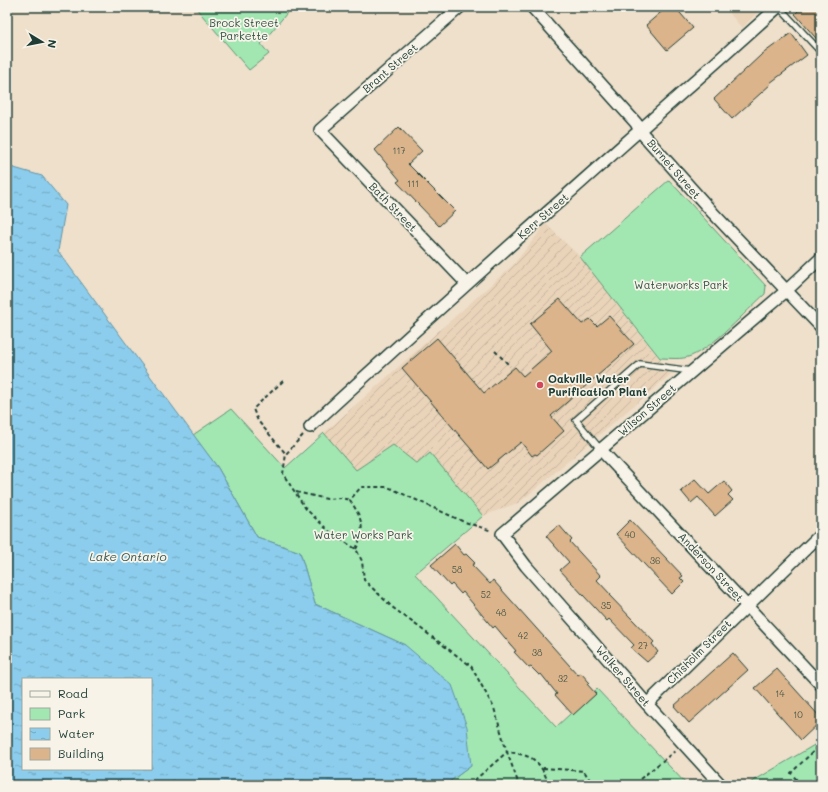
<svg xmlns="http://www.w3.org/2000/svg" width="828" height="792" font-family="Mali,sans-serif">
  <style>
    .built { fill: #e9d3b9 }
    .industrial { fill: url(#industrial-furrows) }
    .park { fill: #a2e7b2; stroke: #609273 }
    .water { fill: url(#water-ripples); stroke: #6093a3; fill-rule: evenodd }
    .building { fill: #dbb48c; stroke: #1f3d34 }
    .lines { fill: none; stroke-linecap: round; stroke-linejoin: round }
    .lane-casing { stroke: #1f3d34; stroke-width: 8 }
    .street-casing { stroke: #1f3d34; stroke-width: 14 }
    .path { stroke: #1f3d34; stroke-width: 2; stroke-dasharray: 4 3; stroke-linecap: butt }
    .lane { stroke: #f7f3e8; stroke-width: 5.5 }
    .street { stroke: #f7f3e8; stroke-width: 11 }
    .poi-dot { fill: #d1495b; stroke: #f7f3e8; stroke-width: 1.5 }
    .labels { text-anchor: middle; stroke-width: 3.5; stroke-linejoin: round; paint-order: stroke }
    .number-label { font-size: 9px; fill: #4e5b4a }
    .park-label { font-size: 11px; fill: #335647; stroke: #f7f3e8 }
    .street-label { font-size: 11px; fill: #1f3d34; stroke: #f7f3e8 }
    .poi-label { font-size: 11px; font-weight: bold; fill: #1f3d34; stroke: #f7f3e8; text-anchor: start }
    .water-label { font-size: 12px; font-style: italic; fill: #355a59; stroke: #f7f3e8 }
  </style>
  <defs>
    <pattern id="industrial-furrows" width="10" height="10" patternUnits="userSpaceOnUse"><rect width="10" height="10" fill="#e9d3b9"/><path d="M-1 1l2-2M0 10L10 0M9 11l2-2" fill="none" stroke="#c7b6a0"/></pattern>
    <pattern id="water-ripples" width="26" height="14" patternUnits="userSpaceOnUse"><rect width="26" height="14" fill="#8ccded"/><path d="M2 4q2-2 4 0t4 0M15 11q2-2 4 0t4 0" fill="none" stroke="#72a8c1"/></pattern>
  </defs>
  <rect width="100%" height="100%" fill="#efe0cc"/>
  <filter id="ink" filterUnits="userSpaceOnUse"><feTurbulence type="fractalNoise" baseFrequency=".025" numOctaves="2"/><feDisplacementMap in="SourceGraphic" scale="8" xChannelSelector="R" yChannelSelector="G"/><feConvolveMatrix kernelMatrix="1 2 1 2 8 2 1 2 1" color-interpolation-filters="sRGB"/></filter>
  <g filter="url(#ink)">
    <path class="built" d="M724 7H763L742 28Z"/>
    <path class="industrial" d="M546 224 580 257 671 374 520 502 483 516 430 454 417 464 393 445 356 470 324 433 513 265Z"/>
    <path class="park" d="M195 7H292L261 44 269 54 249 70Z
      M669 180 766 286 765 294C745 312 715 346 691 356 681 360 671 358 660 358L580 257Z
      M231 409 285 468 324 433 356 470 393 445 417 464 430 453 483 516 415 574 556 727 597 689 687 785H445L471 766 405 645 315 604 300 552 257 537 218 468 193 435Z
      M821 741V785H751L750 783Z"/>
    <path class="water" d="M7 166 42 176 66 205 58 251 218 468 257 537 300 552 315 604 405 645 452 685 467 727 471 766 445 785H7ZM23 679H151V769H23Z"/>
    <path class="building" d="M667 7H675L693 28 667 50 646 25Z
      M802 7H821V44L795 14Z
      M791 33 807 55 770 83 771 84 732 119 714 99 761 55Z
      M399 127 422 151 408 164 455 211 439 226 397 182 400 180 375 150Z
      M560 299 582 324 590 319 597 326 609 316 634 344 551 416 564 431 537 455 535 454 532 456 521 442 488 469 402 368 437 338 484 393 515 367 523 376 552 351 530 324Z
      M695 479 709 494 724 481 732 491 728 495 733 500 715 516 698 497 691 503 681 491Z
      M630 520 683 576 680 578 684 582 672 594 616 534Z
      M559 525 572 540 570 542 601 576 597 580 611 595 610 596 654 642 652 644 658 652 647 662 631 648 634 645 609 619 607 621 560 570 569 562 546 536Z
      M455 544 464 555 466 554 475 563 472 565 490 584 493 580 578 675 581 673 589 682 587 684 596 694 573 715 555 695 557 694 541 674 539 675 531 667 529 668 514 652 516 651 495 626 493 628 463 592 461 594 452 584 450 586 431 565Z
      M733 653 748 670 689 723 674 706Z
      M777 669 821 718V721L801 740 755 688Z"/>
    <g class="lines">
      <g class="lane-casing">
        <path id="lane" d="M779 7 819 50
          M601 450 576 420 640 364 691 371"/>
      </g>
      <g class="street-casing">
        <path id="street" d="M460 7 320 130 466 283
          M532 7 636 123 640 131 713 213 821 327
          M310 427C463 285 622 147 778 7
          M601 450 821 685
          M647 704 821 534
          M721 785 647 704 526 566 502 534 786 291 821 258"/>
      </g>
      <path class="path" d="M495 351 510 366
        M283 381 253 409 258 421 286 454
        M303 435 286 454 283 474 306 509 332 534 356 549 362 561 364 580 392 607 471 666 494 708 507 752C533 755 540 760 549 785
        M296 492 327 499 341 498 350 500
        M356 549C366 529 362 518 350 500L361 487H388L462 521 492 531
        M543 768 584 771 593 785
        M640 779 675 751
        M469 785 507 752 519 785
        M801 785 791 773 821 744"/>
      <use href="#lane" class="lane"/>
      <use href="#street" class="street"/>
    </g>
  </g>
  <circle class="poi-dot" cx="540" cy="385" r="4"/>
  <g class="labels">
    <g class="number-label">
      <text x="399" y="154">117</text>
      <text x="413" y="187">111</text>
      <text x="630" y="538">40</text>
      <text x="655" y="564">36</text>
      <text x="457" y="573">58</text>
      <text x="486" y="598">52</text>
      <text x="606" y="609">35</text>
      <text x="501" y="616">48</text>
      <text x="523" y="639">42</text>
      <text x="643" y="649">27</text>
      <text x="537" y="656">38</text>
      <text x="563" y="682">32</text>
      <text x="780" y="697">14</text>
      <text x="798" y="718">10</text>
    </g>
    <g class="park-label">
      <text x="244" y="27">Brock Street<tspan x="244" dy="13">Parkette</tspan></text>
      <text x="681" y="289">Waterworks Park</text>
      <text x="363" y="539">Water Works Park</text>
    </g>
    <g class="street-label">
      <text transform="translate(390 68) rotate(-41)" y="4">Brant Street</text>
      <text transform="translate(674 169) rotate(49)" y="4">Burnet Street</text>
      <text transform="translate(393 207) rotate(46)" y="4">Bath Street</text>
      <text transform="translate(543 216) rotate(-41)" y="4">Kerr Street</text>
      <text transform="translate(647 410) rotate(-41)" y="4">Wilson Street</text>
      <text transform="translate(711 567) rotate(47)" y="4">Anderson Street</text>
      <text transform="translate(699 652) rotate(-45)" y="4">Chisholm Street</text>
      <text transform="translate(623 676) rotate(49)" y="4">Walker Street</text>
    </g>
    <g class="poi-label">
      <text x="548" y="383">Oakville Water<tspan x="548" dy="13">Purification Plant</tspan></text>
    </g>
    <g class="water-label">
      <text x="128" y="561">Lake Ontario</text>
    </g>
  </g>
  <rect width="828" height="792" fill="none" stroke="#f7f3e8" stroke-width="24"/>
  <rect x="12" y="12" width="804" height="768" fill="none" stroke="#1f3d34" stroke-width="1.5" filter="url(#ink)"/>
  <rect x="22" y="678" width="130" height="92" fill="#f7f3e8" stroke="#a1aaa0"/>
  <rect x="30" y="691" width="20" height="6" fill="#f7f3e8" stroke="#a1aaa0"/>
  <text x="58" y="698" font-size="12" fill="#1f3d34">Road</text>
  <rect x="30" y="708" width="20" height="12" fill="#a2e7b2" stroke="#a1aaa0"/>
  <text x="58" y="718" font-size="12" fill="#1f3d34">Park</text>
  <rect x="30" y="728" width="20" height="12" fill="url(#water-ripples)" stroke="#a1aaa0"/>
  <text x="58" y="738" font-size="12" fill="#1f3d34">Water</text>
  <rect x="30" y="748" width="20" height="12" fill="#dbb48c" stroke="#a1aaa0"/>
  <text x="58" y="758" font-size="12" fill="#1f3d34">Building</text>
  <g transform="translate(42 42) rotate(100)" stroke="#f7f3e8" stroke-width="3" paint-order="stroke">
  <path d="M0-3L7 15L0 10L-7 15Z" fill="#1f3d34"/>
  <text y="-6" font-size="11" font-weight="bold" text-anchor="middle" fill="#1f3d34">N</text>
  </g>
</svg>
